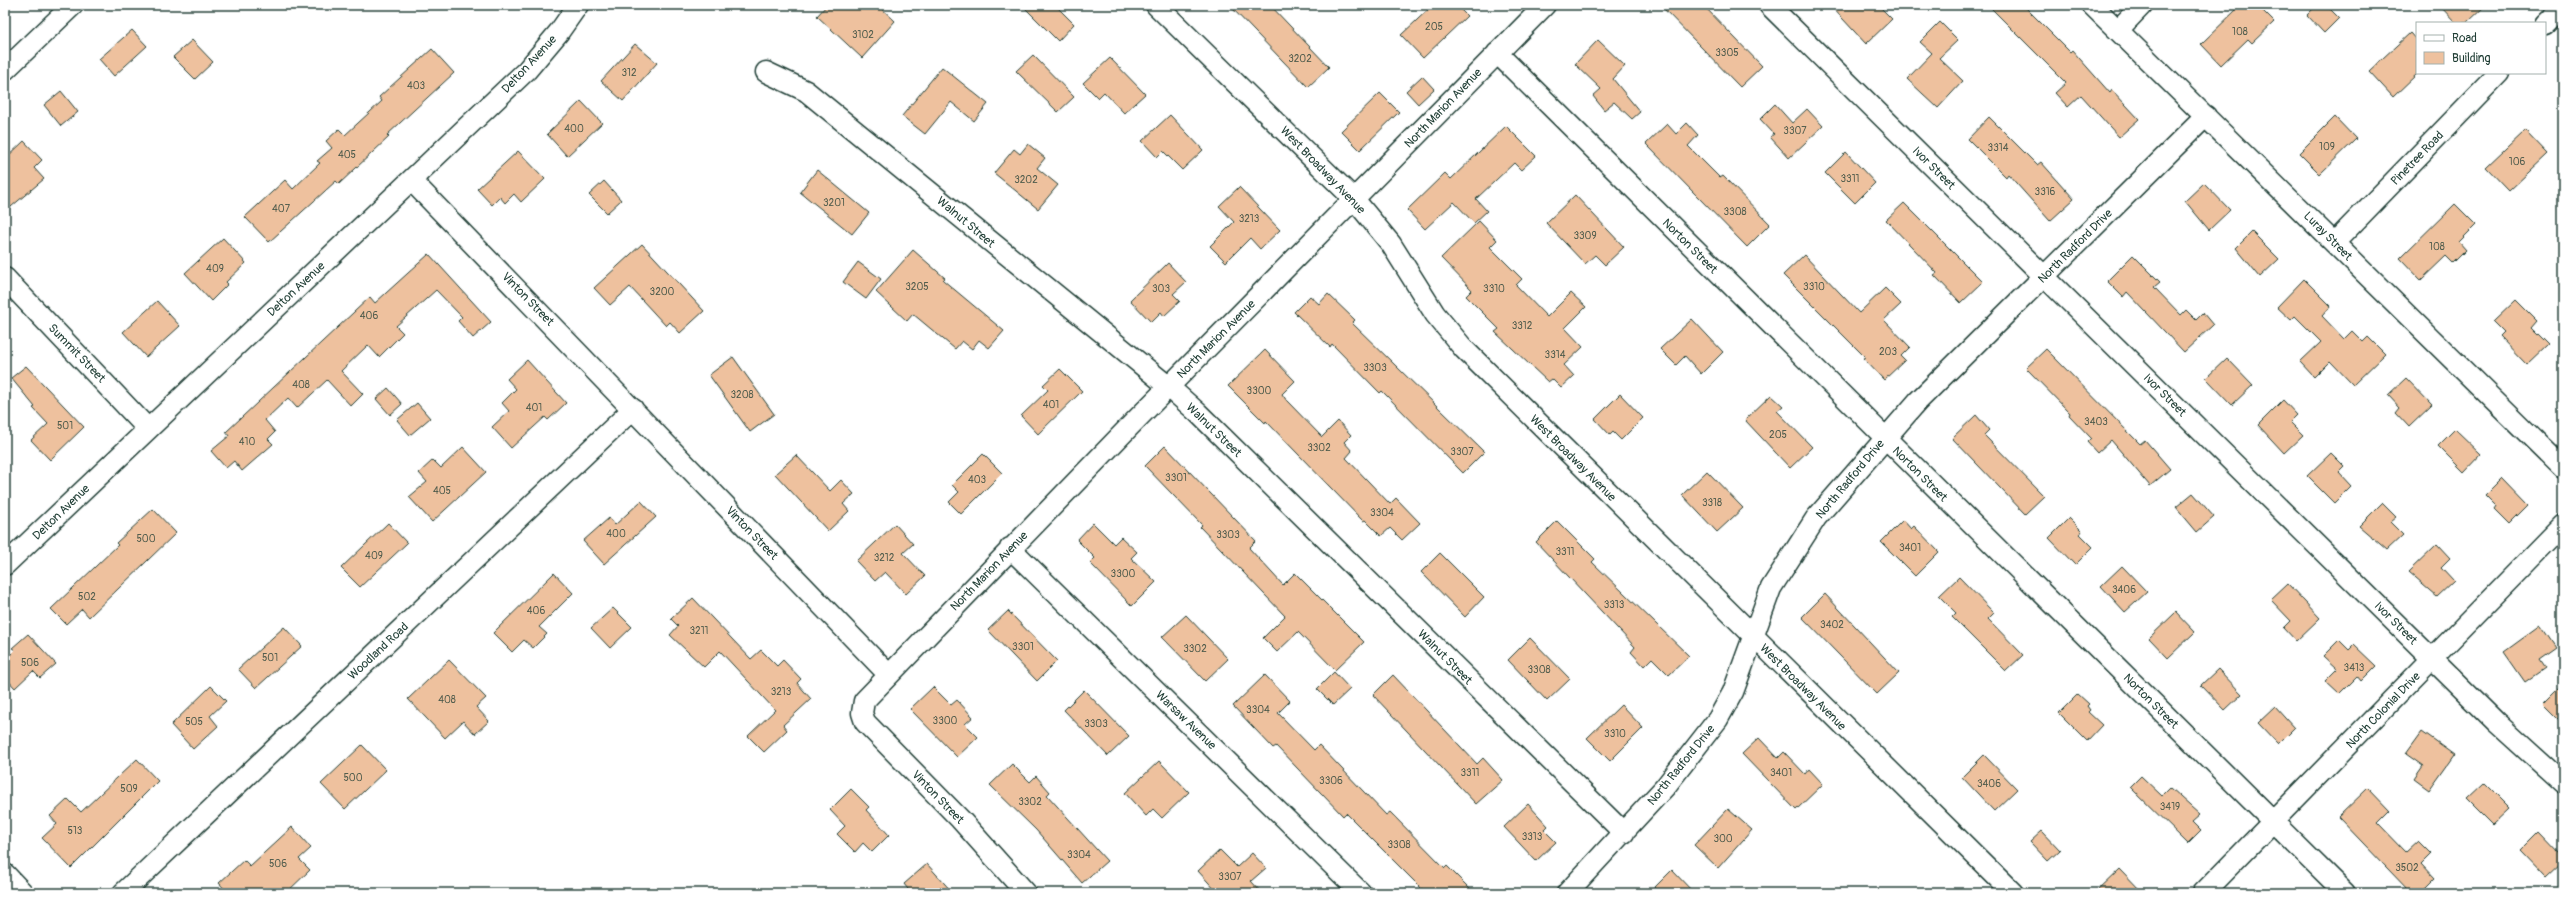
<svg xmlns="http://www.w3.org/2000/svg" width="2568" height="898" font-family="Pangolin,sans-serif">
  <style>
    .building { fill: #eec19e; stroke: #1f3d34 }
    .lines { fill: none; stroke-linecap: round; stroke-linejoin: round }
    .street-casing { stroke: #1f3d34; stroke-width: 23 }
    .street { stroke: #fff; stroke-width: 20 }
    .labels { text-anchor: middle; stroke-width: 3; stroke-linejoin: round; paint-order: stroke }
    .number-label { font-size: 10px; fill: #535e4e }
    .street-label { font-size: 12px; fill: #1f3d34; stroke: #fff }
  </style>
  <rect width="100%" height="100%" fill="#fff"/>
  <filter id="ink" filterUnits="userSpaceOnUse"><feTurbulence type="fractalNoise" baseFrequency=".025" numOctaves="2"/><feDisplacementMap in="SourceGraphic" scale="8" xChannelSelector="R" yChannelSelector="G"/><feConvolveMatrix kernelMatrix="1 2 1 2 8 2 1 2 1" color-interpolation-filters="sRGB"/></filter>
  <g filter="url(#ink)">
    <path class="building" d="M827 5H878L895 21 862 58 817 16Z
      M1022 5H1055L1074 24 1058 41Z
      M1229 5H1270L1329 67 1308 87Z
      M1433 5H1456L1467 16 1423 58 1401 35Z
      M1660 5H1703L1762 66 1740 87Z
      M1830 5H1878L1892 19 1866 44Z
      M1988 5H2023L2070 52 2072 50 2110 93 2112 90 2139 119 2119 137 2081 95 2068 107 2055 93 2066 83Z
      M2241 5H2257L2274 22 2252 43 2248 39 2221 65 2201 44Z
      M2317 5H2326L2339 18 2324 33 2307 15Z
      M2439 5H2486L2467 23H2456Z
      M1940 22 1958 40 1939 58 1963 81 1938 108 1907 79 1932 53 1920 42Z
      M132 30 147 46 114 76 99 59Z
      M2410 33 2417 41V74L2393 97 2369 71Z
      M192 40 213 62 195 79 173 57Z
      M1598 40 1625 66 1613 79 1640 112 1632 119 1614 102 1604 110 1593 96 1601 89 1575 64Z
      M635 44 657 63 623 101 601 81Z
      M432 49 454 73 387 135 389 137 339 184 336 181 269 242 245 217 285 180 293 189 320 163 317 161 332 148 326 141 339 129 345 135 382 101 379 97Z
      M1033 55 1074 97 1058 112 1016 71Z
      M1110 58 1145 94 1124 113 1104 92 1098 98 1083 83Z
      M942 67 988 104 974 121 951 102 925 134 902 116Z
      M1422 76 1434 89 1418 104 1406 91Z
      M61 91 78 112 61 126 44 105Z
      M1380 93 1399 112 1360 150 1341 131Z
      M581 101 602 123 567 156 547 134Z
      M1775 104 1792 123 1807 109 1823 126 1789 158 1770 137 1774 134 1760 119Z
      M1170 115 1203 150 1182 170 1163 151 1157 157 1142 141Z
      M1989 117 2037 165 2041 162 2074 199 2050 221 2008 174 2006 177 1968 139Z
      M2335 117 2356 139 2320 174 2299 153Z
      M1687 123 1698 135 1688 146 1720 178 1723 176 1770 224 1747 247 1646 144 1667 124 1676 134Z
      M1506 126 1536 156 1521 170 1514 163 1476 199 1487 211 1474 223 1454 202 1425 229 1407 210 1445 173 1451 179Z
      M2525 130 2548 154 2509 191 2486 167Z
      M24 141 42 160 34 168 44 179 5 212V159Z
      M1028 144 1045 158 1037 168 1058 185 1038 209 994 173 1014 149 1020 154Z
      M518 151 545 179 521 202 514 194 505 203 500 197 492 205 477 189Z
      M1846 152 1875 183 1855 203 1825 173Z
      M817 170 869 213 852 234 800 192Z
      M604 181 621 200 607 213 589 195Z
      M2204 183 2230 210 2209 230 2185 201Z
      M1239 187 1280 230 1260 249 1250 238 1226 262 1210 246 1234 222 1219 206Z
      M1575 195 1624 247 1605 265 1595 255 1585 264 1546 223Z
      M1904 203 1983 282 1961 303 1934 275 1937 273 1886 220Z
      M2455 204 2476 225 2459 242 2466 250 2453 263 2446 256 2421 280 2400 258Z
      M1479 221 1497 240 1490 247 1522 279 1516 285 1547 317 1571 293 1586 307 1565 328 1583 347 1564 365 1574 376 1561 388 1552 379 1548 382 1495 332 1499 329 1466 296 1472 290 1441 258Z
      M2252 232 2279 259 2260 277 2236 248Z
      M223 238 246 263 226 282 228 284 211 301 185 273Z
      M642 244 704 311 680 333 670 322 666 326 630 287 610 305 594 288Z
      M913 250 945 278 943 280 1004 331 989 348 979 340 972 349 962 341 955 349 913 314 907 321 876 292Z
      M429 254 491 322 473 338 458 321 462 317 436 290 396 326 403 333 379 357 368 345 341 371 363 394 351 406 327 380 297 408 288 398 265 420 275 432 268 439 273 444 242 471 234 461 226 468 211 451 229 436 226 432 370 297 375 303Z
      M1804 255 1859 313 1885 288 1901 304 1884 320 1910 347 1901 356 1905 360 1884 380 1863 358 1865 357 1783 275Z
      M2133 255 2160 282 2154 287 2181 315 2186 310 2196 320 2203 313 2213 325 2184 352 2127 292 2123 297 2107 281Z
      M858 262 881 279 866 299 843 282Z
      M1168 263 1186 282 1173 294 1180 301 1164 316 1161 312 1151 322 1130 300Z
      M2304 279 2331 306 2322 316 2344 339 2352 331 2363 342 2368 337 2385 354 2353 385 2330 361 2314 377 2300 362 2321 342 2295 316 2291 320 2277 307Z
      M1328 294 1355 320 1352 323 1484 452 1463 473 1382 391 1380 393 1332 344 1330 347 1294 312 1310 296 1319 304Z
      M2516 300 2537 321 2531 328 2548 345 2527 365 2499 336 2503 332 2493 322Z
      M157 301 180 326 146 357 123 332Z
      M1692 319 1723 352 1701 374 1685 356 1676 365 1660 349Z
      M2046 349 2140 444 2145 440 2170 469 2150 486 2111 440 2097 453 2087 442 2091 438 2069 415 2070 413 2026 368Z
      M1265 350 1295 381 1282 394 1287 401 1322 437 1338 421 1351 435 1344 442 1352 451 1346 458 1390 504 1396 498 1420 523 1402 540 1390 528 1381 536 1365 520 1363 521 1266 421 1265 423 1228 386Z
      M733 357 774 414 750 432 709 375Z
      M2227 358 2253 385 2232 405 2206 378Z
      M527 360 566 403 548 420 545 417 511 448 492 427 509 411 502 403 516 389 507 379Z
      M26 366 84 427 50 460 31 440 48 424 33 408 35 407 11 378Z
      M1060 369 1082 391 1038 434 1021 416 1048 390 1043 385Z
      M2406 378 2432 405 2409 427 2396 413 2400 408 2388 395Z
      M388 388 402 404 390 415 376 399Z
      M1620 394 1643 418 1621 440 1613 432 1610 435 1595 419Z
      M1771 395 1783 406 1777 411 1812 447 1790 468 1745 420Z
      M2283 400 2297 415 2290 422 2303 435 2284 453 2258 425Z
      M417 403 430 418 410 435 397 420Z
      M1976 415 1989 430 1984 435 2044 496 2025 514 1952 438Z
      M2455 429 2481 454 2464 472 2438 446Z
      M1165 446 1256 541 1249 548 1283 585 1295 573 1364 642 1335 670 1298 632 1277 652 1263 638 1285 616 1200 527 1202 525 1145 466Z
      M463 447 486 472 432 522 409 497 427 482 419 473 433 460 441 468Z
      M2331 453 2345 467 2339 473 2351 486 2334 503 2307 476Z
      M983 454 1002 473 961 514 949 502 959 492 952 485Z
      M796 455 830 491 841 480 854 494 843 504 849 511 828 531 775 474Z
      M1707 471 1743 508 1717 532 1682 495Z
      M2502 478 2528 505 2509 524 2495 510 2497 507 2485 495Z
      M2193 493 2214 517 2197 532 2176 507Z
      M641 501 656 517 604 564 583 541 609 518 615 525Z
      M2382 503 2396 517 2390 522 2403 535 2387 550 2359 526Z
      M153 509 176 533 89 617 82 609 66 624 51 609 118 545 116 543Z
      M2069 518 2082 531 2080 534 2093 547 2075 565 2049 538Z
      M1903 520 1911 529 1914 526 1939 552 1915 576 1881 542Z
      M1557 521 1595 559 1592 562 1689 656 1669 675 1652 658 1644 666 1631 652 1635 647 1536 542Z
      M388 523 407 543 360 587 341 568Z
      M1093 523 1114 544 1121 537 1137 552 1131 558 1156 582 1132 606 1090 563 1095 558 1077 540Z
      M895 524 913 544 903 553 925 576 906 594 885 572 875 581 856 561Z
      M2437 544 2450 558 2441 567 2454 581 2437 597 2408 572Z
      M1440 553 1484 597 1465 617 1421 572Z
      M2122 566 2147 592 2125 612 2101 586Z
      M554 573 573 593 539 627 547 634 533 648 524 640 512 652 493 633Z
      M1959 577 1994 613 1988 619 2023 655 2006 671 1952 617 1956 613 1939 596Z
      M2288 584 2320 618 2296 641 2284 628 2291 621 2271 600Z
      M1825 594 1899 673 1877 694 1802 617Z
      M693 598 751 659 761 650 777 666 783 660 801 679 797 683 811 699 783 725 787 730 764 752 748 736 775 710 720 651 704 667 670 635 678 626 671 619Z
      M613 608 632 627 610 648 591 628Z
      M1008 611 1057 661 1037 681 988 630Z
      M2176 612 2195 632 2168 658 2149 638Z
      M1186 615 1228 659 1205 681 1162 637Z
      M2541 625 2556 647 2539 659 2545 668 2525 682 2504 652Z
      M284 627 302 646 256 688 238 669Z
      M28 634 56 664 40 678 33 671 15 688 5 677V660L15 650 12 648Z
      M1530 638 1570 679 1547 701 1508 660Z
      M2339 640 2349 650 2354 645 2376 666 2361 681 2357 676 2339 694 2325 681 2337 669 2323 656Z
      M449 660 486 698 476 707 489 721 475 734 463 721 445 738 408 699Z
      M2218 669 2242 694 2225 710 2201 685Z
      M1334 672 1350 689 1333 705 1317 689Z
      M1265 675 1290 701 1278 713 1314 750 1319 745 1386 815 1390 812 1445 868 1447 866 1474 893H1426L1346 813 1343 816 1276 746 1273 748 1233 706Z
      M1393 675 1477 764 1483 758 1503 780 1476 804 1373 695Z
      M2563 684V724L2543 704Z
      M211 686 226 701 210 716 218 726 193 749 171 725Z
      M933 687 951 705 957 700 973 717 965 724 978 737 957 757 910 709Z
      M1084 690 1129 736 1108 756 1064 710Z
      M2078 694 2089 704 2087 706 2090 710 2088 712 2102 725 2087 741 2059 713Z
      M1621 705 1643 728 1610 761 1587 738Z
      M2275 707 2294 728 2278 744 2258 723Z
      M2422 732 2454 755 2429 790 2414 779 2423 766 2406 754Z
      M1759 738 1778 758 1784 752 1805 774 1809 769 1823 784 1796 810 1742 754Z
      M362 745 386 770 345 809 321 784Z
      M1984 755 2017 789 1994 811 1962 777Z
      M137 759 158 781 71 868 42 838 57 824 50 816 68 799 81 812Z
      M1159 761 1189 792 1162 818 1153 809 1146 816 1125 793Z
      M1012 764 1030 782 1036 776 1050 792 1047 795 1107 861 1082 883 1036 830 990 785Z
      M2141 776 2162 796 2170 788 2200 815 2192 822 2201 831 2188 844 2130 787Z
      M2484 783 2510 809 2493 825 2467 799Z
      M2368 788 2390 811 2378 823 2406 852 2418 841 2431 854 2421 864 2435 879 2421 893H2411L2338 817Z
      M851 789 869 807 866 810 889 835 872 852 863 843 855 852 837 834 845 826 830 810Z
      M1528 804 1548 826 1544 830 1556 842 1536 861 1504 827Z
      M1728 809 1752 830 1718 868 1694 845Z
      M292 827 311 848 299 859 310 870 286 893H228L219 883 244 860 250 866Z
      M2042 831 2060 850 2048 861 2030 842Z
      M2539 831 2563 856V861L2545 878 2519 851Z
      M1220 850 1237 867 1252 853 1266 868 1251 881 1262 893H1218L1198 871Z
      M927 864 953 893H911L904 884Z
      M2120 869 2143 893H2095Z
      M1672 870 1694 893H1649Z"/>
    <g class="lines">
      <g class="street-casing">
        <path id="street" d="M1156 5 1354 199 1391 244 1435 314 1464 349 2013 893
          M1769 5 2497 723 2563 783
          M2092 5 2563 468
          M2545 25 2563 7
          M2118 30 2142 5
          M1497 53 2345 893
          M5 70 73 5
          M766 72 806 91 1169 387 1198 413 1624 833
          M412 181 889 675
          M2334 243 2499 73
          M5 278 148 429
          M1010 548 1361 893
          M5 565 527 70 559 32 578 5
          M5 874 23 893
          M123 893 633 409
          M1026 893 960 819 865 722 862 713 864 701 1131 425 1545 5
          M1567 893 1665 787 1718 719 1733 692 1771 588 1816 518 1918 401 2206 116
          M2203 893 2563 525"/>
      </g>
      <use href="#street" class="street"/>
    </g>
  </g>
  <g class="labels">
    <g class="number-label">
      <text x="1434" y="30">205</text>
      <text x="2240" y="35">108</text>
      <text x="863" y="38">3102</text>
      <text x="1727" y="56">3305</text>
      <text x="1300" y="62">3202</text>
      <text x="629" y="76">312</text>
      <text x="416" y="89">403</text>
      <text x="574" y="132">400</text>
      <text x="1795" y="134">3307</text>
      <text x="2327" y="150">109</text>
      <text x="1998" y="151">3314</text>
      <text x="347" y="158">405</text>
      <text x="2517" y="165">106</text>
      <text x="1850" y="182">3311</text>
      <text x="1026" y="183">3202</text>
      <text x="2045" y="195">3316</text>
      <text x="834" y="206">3201</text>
      <text x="281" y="212">407</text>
      <text x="1735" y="215">3308</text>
      <text x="1249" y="222">3213</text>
      <text x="1585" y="239">3309</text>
      <text x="2437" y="250">108</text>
      <text x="215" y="272">409</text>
      <text x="917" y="290">3205</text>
      <text x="1814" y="290">3310</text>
      <text x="1161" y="292">303</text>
      <text x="1494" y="292">3310</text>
      <text x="662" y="295">3200</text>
      <text x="369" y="319">406</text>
      <text x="1522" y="329">3312</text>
      <text x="1888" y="355">203</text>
      <text x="1555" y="358">3314</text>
      <text x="1375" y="371">3303</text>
      <text x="301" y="388">408</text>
      <text x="1259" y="394">3300</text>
      <text x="742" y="398">3208</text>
      <text x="1051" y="408">401</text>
      <text x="534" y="411">401</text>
      <text x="2096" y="425">3403</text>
      <text x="65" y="429">501</text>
      <text x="1778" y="438">205</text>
      <text x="247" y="445">410</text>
      <text x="1319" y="451">3302</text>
      <text x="1462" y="455">3307</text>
      <text x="1176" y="481">3301</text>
      <text x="977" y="483">403</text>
      <text x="442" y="494">405</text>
      <text x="1712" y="506">3318</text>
      <text x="1382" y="516">3304</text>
      <text x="616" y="537">400</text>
      <text x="1228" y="538">3303</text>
      <text x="146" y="542">500</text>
      <text x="1910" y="551">3401</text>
      <text x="1565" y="555">3311</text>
      <text x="374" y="559">409</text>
      <text x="884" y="561">3212</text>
      <text x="1123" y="577">3300</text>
      <text x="2124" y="593">3406</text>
      <text x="87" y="600">502</text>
      <text x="1614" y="608">3313</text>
      <text x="536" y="614">406</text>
      <text x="1832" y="628">3402</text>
      <text x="699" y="634">3211</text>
      <text x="1023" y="650">3301</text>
      <text x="1195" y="652">3302</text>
      <text x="270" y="661">501</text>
      <text x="30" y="666">506</text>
      <text x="2354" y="671">3413</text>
      <text x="1539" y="673">3308</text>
      <text x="781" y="695">3213</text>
      <text x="447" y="703">408</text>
      <text x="1258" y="713">3304</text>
      <text x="945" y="724">3300</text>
      <text x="194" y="725">505</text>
      <text x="1096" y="727">3303</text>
      <text x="1615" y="737">3310</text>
      <text x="1470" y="776">3311</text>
      <text x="1781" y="776">3401</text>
      <text x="353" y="781">500</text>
      <text x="1331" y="784">3306</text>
      <text x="1989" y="787">3406</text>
      <text x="129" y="792">509</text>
      <text x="1030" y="805">3302</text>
      <text x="2170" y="810">3419</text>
      <text x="75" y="834">513</text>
      <text x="1532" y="840">3313</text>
      <text x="1723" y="842">300</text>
      <text x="1399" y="848">3308</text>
      <text x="1079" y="858">3304</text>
      <text x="278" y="867">506</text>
      <text x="2407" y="871">3502</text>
      <text x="1230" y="880">3307</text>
    </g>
    <g class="street-label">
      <text transform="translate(529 64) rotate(-47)" y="4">Delton Avenue</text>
      <text transform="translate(1443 108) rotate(-46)" y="4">North Marion Avenue</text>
      <text transform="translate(2417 158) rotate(-46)" y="4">Pinetree Road</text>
      <text transform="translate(1934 168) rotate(45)" y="4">Ivor Street</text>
      <text transform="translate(1323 170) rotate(46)" y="4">West Broadway Avenue</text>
      <text transform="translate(966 222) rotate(40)" y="4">Walnut Street</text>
      <text transform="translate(2328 236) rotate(45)" y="4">Luray Street</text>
      <text transform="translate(1690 246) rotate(45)" y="4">Norton Street</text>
      <text transform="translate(2075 246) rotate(-45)" y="4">North Radford Drive</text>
      <text transform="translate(296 289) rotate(-43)" y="4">Delton Avenue</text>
      <text transform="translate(528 299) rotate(46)" y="4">Vinton Street</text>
      <text transform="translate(1216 339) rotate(-45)" y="4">North Marion Avenue</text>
      <text transform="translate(77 353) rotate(46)" y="4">Summit Street</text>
      <text transform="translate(2165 395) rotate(45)" y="4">Ivor Street</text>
      <text transform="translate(1214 430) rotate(44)" y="4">Walnut Street</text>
      <text transform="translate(1573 458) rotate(45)" y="4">West Broadway Avenue</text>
      <text transform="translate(1920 474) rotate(45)" y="4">Norton Street</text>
      <text transform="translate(1850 479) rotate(-50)" y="4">North Radford Drive</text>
      <text transform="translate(61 512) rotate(-44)" y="4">Delton Avenue</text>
      <text transform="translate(752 533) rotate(46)" y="4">Vinton Street</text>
      <text transform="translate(989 571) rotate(-46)" y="4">North Marion Avenue</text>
      <text transform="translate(2396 623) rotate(45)" y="4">Ivor Street</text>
      <text transform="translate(378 651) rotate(-43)" y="4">Woodland Road</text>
      <text transform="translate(1445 657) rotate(45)" y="4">Walnut Street</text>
      <text transform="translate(1803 687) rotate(45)" y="4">West Broadway Avenue</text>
      <text transform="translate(2151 701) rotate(45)" y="4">Norton Street</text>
      <text transform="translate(2383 710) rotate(-46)" y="4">North Colonial Drive</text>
      <text transform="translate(1186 720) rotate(44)" y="4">Warsaw Avenue</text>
      <text transform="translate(1681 765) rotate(-51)" y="4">North Radford Drive</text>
      <text transform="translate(938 797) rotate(46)" y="4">Vinton Street</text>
    </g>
  </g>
  <rect width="2568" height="898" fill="none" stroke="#fff" stroke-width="20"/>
  <rect x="10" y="10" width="2548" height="878" fill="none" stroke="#1f3d34" stroke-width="1.5" filter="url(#ink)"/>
  <rect x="2416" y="22" width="130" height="52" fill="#ffffff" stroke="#a5b1ae"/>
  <rect x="2424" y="35" width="20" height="6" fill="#ffffff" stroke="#a5b1ae"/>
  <text x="2452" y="42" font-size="12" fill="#1f3d34">Road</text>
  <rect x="2424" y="52" width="20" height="12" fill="#eec19e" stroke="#a5b1ae"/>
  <text x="2452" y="62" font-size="12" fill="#1f3d34">Building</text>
</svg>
